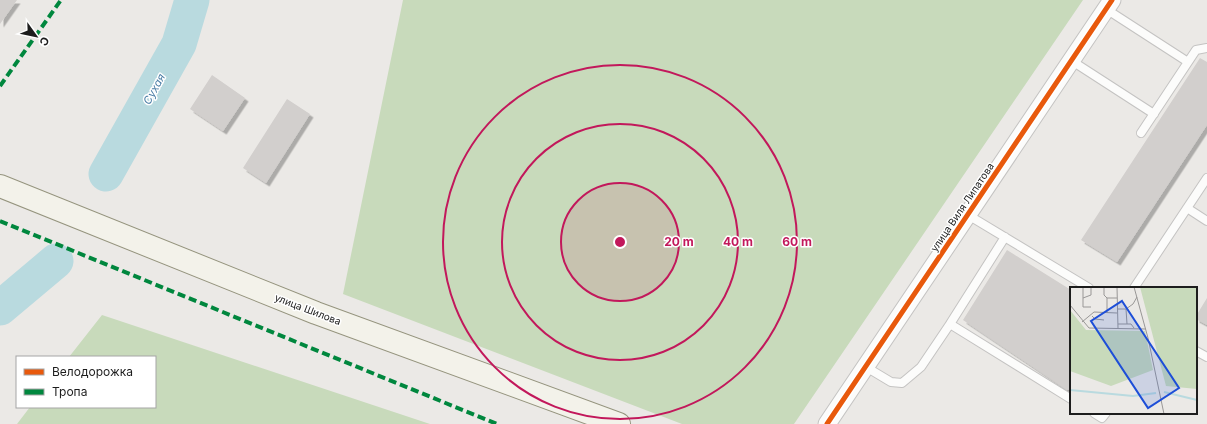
<svg xmlns="http://www.w3.org/2000/svg" width="1207" height="424" font-family="Inter,sans-serif">
  <style>
    .forest { fill: #c8dabb }
    .lines { fill: none; stroke-linecap: round; stroke-linejoin: round }
    .river { stroke: #b9dadf; stroke-width: 35 }
    .building { fill: #d2cfcd; filter: url(#shadow) }
    .service-casing { stroke: #c4c3c2; stroke-width: 10 }
    .minor-casing { stroke: #c4c3c2; stroke-width: 19 }
    .secondary-casing { stroke: #95947e; stroke-width: 24 }
    .service { stroke: #fcfcfb; stroke-width: 8 }
    .minor { stroke: #fcfcfb; stroke-width: 17 }
    .secondary { stroke: #f3f2ea; stroke-width: 22 }
    .quiet { stroke: #00873e; stroke-width: 4; stroke-dasharray: 8 4; stroke-linecap: butt }
    .cycleway-casing { stroke: #fff; stroke-width: 8 }
    .cycleway { stroke: #e8590c; stroke-width: 5 }
    .ring { fill: none; stroke: #c2185b; stroke-width: 2 }
    .labels { text-anchor: middle; stroke-width: 3; stroke-linejoin: round; paint-order: stroke }
    .street-label { font-size: 10px; fill: #1d1d1d; stroke: #fff }
    .water-label { font-size: 11px; font-style: italic; fill: #477ba4; stroke: #fff }
    .inset-river { fill: none; stroke: #b9dadf; stroke-width: 2 }
    .inset-road { fill: none; stroke: #999796; stroke-width: 1 }
    .view { fill: #1d4ed8; fill-opacity: 0.15; stroke: #1d4ed8; stroke-width: 2 }
    .inset-edge { fill: none; stroke: #1d1d1d; stroke-width: 2 }
    .centre { fill: #c2185b; stroke: #fff; stroke-width: 2 }
    .ring-label { font-size: 12px; text-anchor: middle; font-weight: bold; fill: #c2185b; stroke: #fff; stroke-width: 3; stroke-linejoin: round; paint-order: stroke }
  </style>
  <defs>
    <filter id="shadow"><feDropShadow dx="3.5" dy="3.5" stdDeviation="0" flood-color="#0004"/></filter>
  </defs>
  <rect width="100%" height="100%" fill="#ebe9e6"/>
  <path class="forest" d="M403 0H1083L794 424H682L343 294Z
    M102 315 430 424H17L30 407H155V357H69Z"/>
  <g class="lines">
    <path class="river" d="M106 174 179 44 192 0
      M0 308 56 261"/>
  </g>
  <path class="building" d="M0 0H17L0 24Z
    M1200 58 1207 62V125L1117 262 1081 240Z
    M212 75 245 98 223 131 190 109Z
    M287 99 310 114 266 183 243 168Z
    M1007 250 1071 290V389L1067 390 963 320Z
    M1207 298V325L1196 319V316Z"/>
  <g class="lines">
    <g class="service-casing">
      <path id="service" d="M1106 9 1188 62
        M1072 61 1154 114
        M1141 133 1196 50 1207 48
        M1187 208 1207 221
        M968 215 1089 288
        M1134 288 1207 178
        M950 324 1071 399
        M1196 351 1207 357
        M866 367 891 382 902 383 921 367 950 324 1005 237
        M1094 413 1102 418 1106 413"/>
    </g>
    <g class="minor-casing">
      <path id="minor" d="M827 424 1112 0"/>
    </g>
    <g class="secondary-casing">
      <path id="secondary" d="M0 186 316 313 619 424"/>
    </g>
    <use href="#service" class="service"/>
    <use href="#minor" class="minor"/>
    <use href="#secondary" class="secondary"/>
    <path class="quiet" d="M0 86 61 0
      M0 221 497 424"/>
    <g class="cycleway-casing">
      <path id="cycleway" d="M827 424 1112 0"/>
    </g>
    <use href="#cycleway" class="cycleway"/>
  </g>
  <circle cx="620" cy="242" r="59" fill="#c2185b" fill-opacity=".12"/>
  <g class="ring">
    <circle cx="620" cy="242" r="59"/>
    <circle cx="620" cy="242" r="118"/>
    <circle cx="620" cy="242" r="177"/>
  </g>
  <g class="labels">
    <g class="street-label">
      <text transform="translate(962 207) rotate(-56)" y="4">улица Виля Липатова</text>
      <text transform="translate(308 309) rotate(21)" y="4">улица Шилова</text>
    </g>
    <g class="water-label">
      <text transform="translate(154 89) rotate(-61)" y="4">Сухая</text>
    </g>
  </g>
  <g transform="translate(1070 287)">
    <rect width="127" height="127" fill="#ebe9e6"/>
    <path d="M70 0H127V102L96 99ZM0 23 16 43 75 44 83 83 41 99 0 84Z" fill="#c8dabb"/>
    <path class="inset-river" d="M0 103 63 109 86 106M94 105 127 113"/>
    <path class="inset-road" d="M13 0V11L21 8V0M34 0V8L37 11H47M47 0 48 41M64 0 78 51 94 127M13 11V20H21M37 11V26M0 18 19 41 76 42M47 22H56L57 37M56 22 63 17 67 10M22 29 25 32 34 33M12 35 24 25 47 26M48 37H61L64 41"/>
    <path class="view" d="M52 14 109 101 78 121 21 34Z"/>
    <rect width="127" height="127" class="inset-edge"/>
  </g>
  <circle cx="620" cy="242" r="6" class="centre"/>
  <g class="ring-label">
    <text x="679" y="246">20 m</text>
    <text x="738" y="246">40 m</text>
    <text x="797" y="246">60 m</text>
  </g>
  <rect x="16" y="356" width="140" height="52" fill="#ffffff" stroke="#a5a5a5"/>
  <rect x="24" y="369" width="20" height="6" fill="#e8590c" stroke="#a5a5a5"/>
  <text x="52" y="376" font-size="12" fill="#1d1d1d">Велодорожка</text>
  <rect x="24" y="389" width="20" height="6" fill="#00873e" stroke="#a5a5a5"/>
  <text x="52" y="396" font-size="12" fill="#1d1d1d">Тропа</text>
  <g transform="translate(36 36) rotate(123)" stroke="#ffffff" stroke-width="3" paint-order="stroke">
  <path d="M0-3L7 15L0 10L-7 15Z" fill="#1d1d1d"/>
  <text y="-6" font-size="11" font-weight="bold" text-anchor="middle" fill="#1d1d1d">С</text>
  </g>
</svg>
